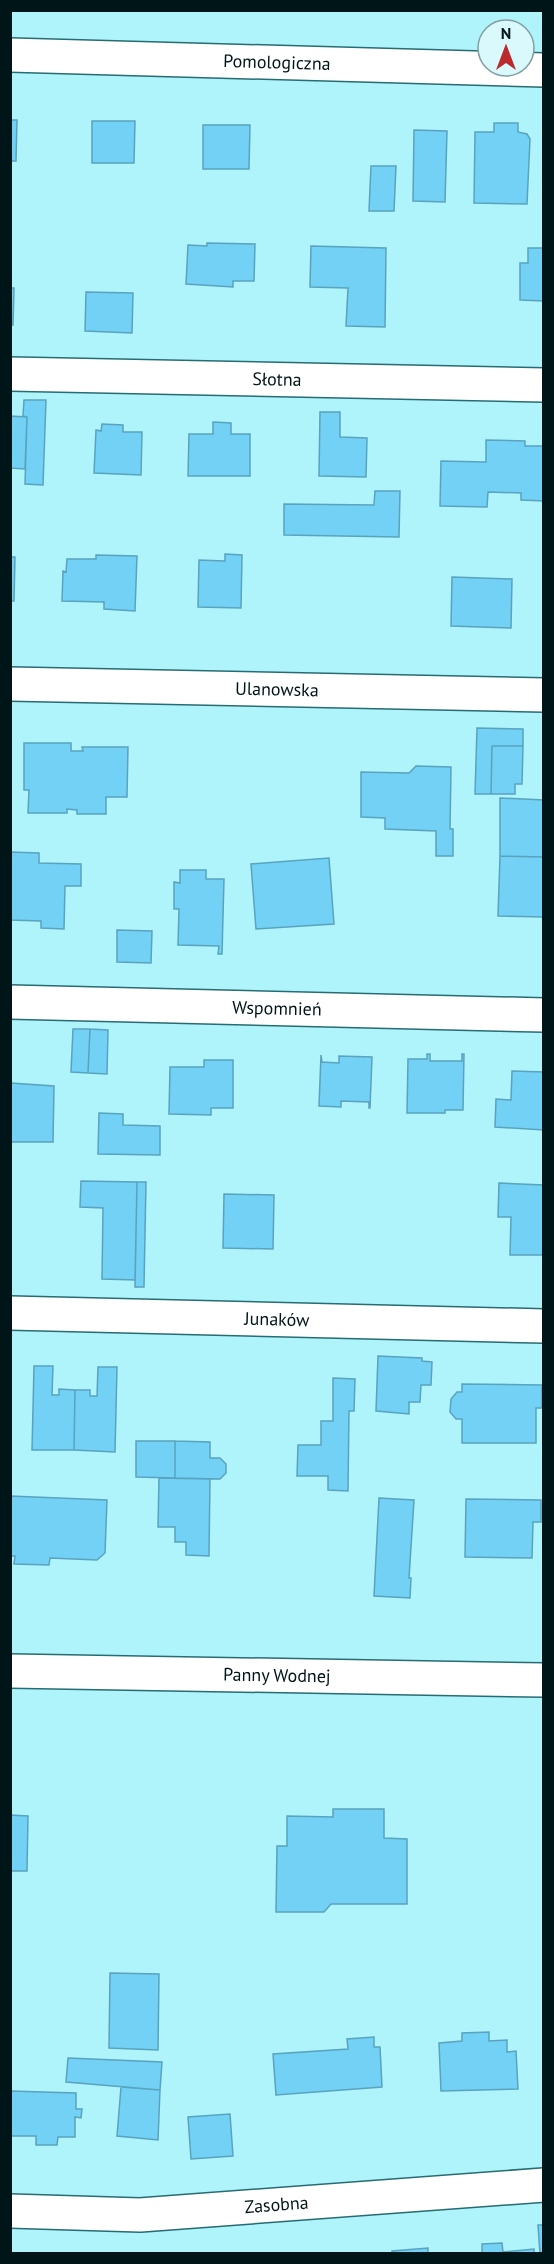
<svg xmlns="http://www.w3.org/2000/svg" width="554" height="2264" font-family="'PT Sans',sans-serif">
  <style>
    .building { fill: #72d1f5; stroke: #59a3bf; stroke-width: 1.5 }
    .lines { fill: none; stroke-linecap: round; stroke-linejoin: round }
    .minor-casing { stroke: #276b73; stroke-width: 36 }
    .tertiary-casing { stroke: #276b73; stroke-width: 36 }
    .minor { stroke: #fff; stroke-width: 33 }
    .tertiary { stroke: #fff; stroke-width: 33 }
    .labels { text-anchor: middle; stroke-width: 5; stroke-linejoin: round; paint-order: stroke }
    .street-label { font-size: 18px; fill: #001518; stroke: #d9f9fd }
  </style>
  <rect width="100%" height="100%" fill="#aff3fb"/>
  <path class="building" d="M10 120H17L16 161H10Z
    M92 121H135L134 163H92Z
    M494 123H518V132L527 134 530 139 527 204 474 203 475 132H494Z
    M203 125H250L249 169H203Z
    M414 130 447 131 445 202 413 201Z
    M371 166H396L394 211H369Z
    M207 243 255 244 254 281H233V287L186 284 188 245 207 246Z
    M311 246 386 248 385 327 346 326 348 288 310 287Z
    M528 248H544V301L520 300V263H528Z
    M10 288H14L13 325H10Z
    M86 292 133 293 132 333 85 331Z
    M24 400H46L43 485 25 484 27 417 23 416Z
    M320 412H340V437L367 438 366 477 319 476Z
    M10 416 27 417 25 469 10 468Z
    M213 422 231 423V434H250V476H188L189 434H213Z
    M102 424 123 425V432H142L141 475 94 473 96 430 101 431Z
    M486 440 525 441V446H544V501L521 500V493L488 492 487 507 440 506 441 461 486 462Z
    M375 491H400L399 537 284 535V504L374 505Z
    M225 554 242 555 241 608 198 607 199 560 225 561Z
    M96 555 137 556 135 611 104 609V602L62 601 63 571 66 572 67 559H96Z
    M10 557H15L14 601H10Z
    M452 577 512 579 511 628 451 626Z
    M477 728 523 729V746H492L491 794H475Z
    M24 743H71V751H83L82 747H128L127 797H106V814H77V810L67 809V813H28L29 790H24Z
    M492 746H523L522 784H515V794H491Z
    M416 766 451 767 450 829H453V856H436V831L385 829V818L361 817V772L409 773Z
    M500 798 544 800V857L500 856Z
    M10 852 39 853V863L81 864V886H65L64 929 41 928V921L10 920Z
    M500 856 544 857V917L498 916Z
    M329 858 334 924 256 929 251 864Z
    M180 870H206V879H224L222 954H218L219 946 178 945 179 909H174V882L180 883Z
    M117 930 152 931 151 963 117 962Z
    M73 1029H90L88 1073 71 1072Z
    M90 1029 108 1030 107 1074 88 1073Z
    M427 1054H430V1061H462V1054H464L463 1110H445V1113H407L408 1059H427Z
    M321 1055 322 1062 339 1063V1056L372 1057 370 1108H369V1102L341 1101V1107L319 1106Z
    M204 1060H233V1108H211V1115L169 1114 170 1067H204Z
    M512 1071 544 1072V1130L495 1127 496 1099 511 1100Z
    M10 1083 54 1086 53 1142H10Z
    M99 1113 123 1114V1125L160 1126V1155L98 1154Z
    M81 1181 137 1182 135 1280 102 1279 103 1208 80 1207Z
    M137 1182H146L144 1287H135Z
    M499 1183 544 1185V1255H510L511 1217H498Z
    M224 1194 274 1195 273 1249 223 1248Z
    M378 1356 422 1358V1361L432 1362 431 1385H421L420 1402H409V1414L376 1411Z
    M34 1366H53L52 1395H59V1389L75 1390 74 1450H32Z
    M98 1367H117L115 1452 74 1450 75 1390H90V1396H97Z
    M333 1378 355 1379 354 1411H349L348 1491 328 1490V1476H297L298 1445H321V1421H333Z
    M462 1384 542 1385V1408H536V1443H462V1419H456L450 1412 451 1399 457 1392H462Z
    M136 1441H175V1478L136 1477Z
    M175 1441 210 1442V1458H220L226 1464V1473L220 1479 175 1478Z
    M159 1478 210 1479 209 1556 186 1555V1542H175V1527H158Z
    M10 1496 107 1500 105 1553 97 1560 50 1558 49 1565 14 1564 15 1556H10Z
    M379 1498 414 1500 409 1578H411L410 1598 374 1596Z
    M466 1499 541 1500V1522H533L532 1558 465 1557Z
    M333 1809H384V1838L407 1839V1904H331L324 1912H276L277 1846H287V1816L333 1817Z
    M10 1815 28 1816 27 1871H10Z
    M110 1973 159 1974 158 2050 109 2048Z
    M489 2032V2041L507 2040V2052L516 2051 518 2089 441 2091 439 2043 462 2041V2033Z
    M374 2037V2047H380L382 2087 276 2095 273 2054 348 2049 347 2039Z
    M68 2058 162 2062 160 2090 66 2082Z
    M121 2087 160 2090 158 2140 117 2136Z
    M10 2091 76 2093V2109H82L81 2118 75 2117V2137H58L57 2145H36V2136H10Z
    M230 2114 233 2156 191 2159 188 2117Z
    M538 2225H544V2254H540Z
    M502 2243 503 2252 534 2249V2254H482V2244Z
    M428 2248V2254H392V2251Z"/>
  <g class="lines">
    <g class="minor-casing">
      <g id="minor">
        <path id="s1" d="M10 55 544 70"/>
        <path id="s2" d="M10 374 544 385"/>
        <path id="s3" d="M10 684 544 695"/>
        <path id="s4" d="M10 1002 544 1015"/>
        <path id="s5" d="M10 1313 544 1326"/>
        <path id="s6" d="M10 2211 140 2215 544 2185"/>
      </g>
    </g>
    <g class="tertiary-casing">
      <g id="tertiary">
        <path id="s7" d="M10 1671 544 1680"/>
      </g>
    </g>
    <use href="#minor" class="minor"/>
    <use href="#tertiary" class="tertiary"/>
  </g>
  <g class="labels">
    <g class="street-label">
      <text dy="6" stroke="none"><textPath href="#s1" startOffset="267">Pomologiczna</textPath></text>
      <text dy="6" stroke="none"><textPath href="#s2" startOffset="267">Słotna</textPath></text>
      <text dy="6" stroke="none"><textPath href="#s3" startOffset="267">Ulanowska</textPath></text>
      <text dy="6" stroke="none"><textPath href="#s4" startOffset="267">Wspomnień</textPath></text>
      <text dy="6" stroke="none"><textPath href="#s5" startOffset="267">Junaków</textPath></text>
      <text dy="6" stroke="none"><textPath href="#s7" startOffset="267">Panny Wodnej</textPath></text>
      <text dy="6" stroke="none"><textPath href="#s6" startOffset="267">Zasobna</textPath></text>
    </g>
  </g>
  <rect width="554" height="2264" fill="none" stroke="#001518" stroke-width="24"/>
  <g transform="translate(506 48)"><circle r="28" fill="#d9f9fd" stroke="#829ea1" stroke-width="1.5"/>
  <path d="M0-4.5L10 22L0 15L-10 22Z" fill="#bb2b2d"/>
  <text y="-9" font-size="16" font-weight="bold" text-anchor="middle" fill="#001518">N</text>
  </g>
</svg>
